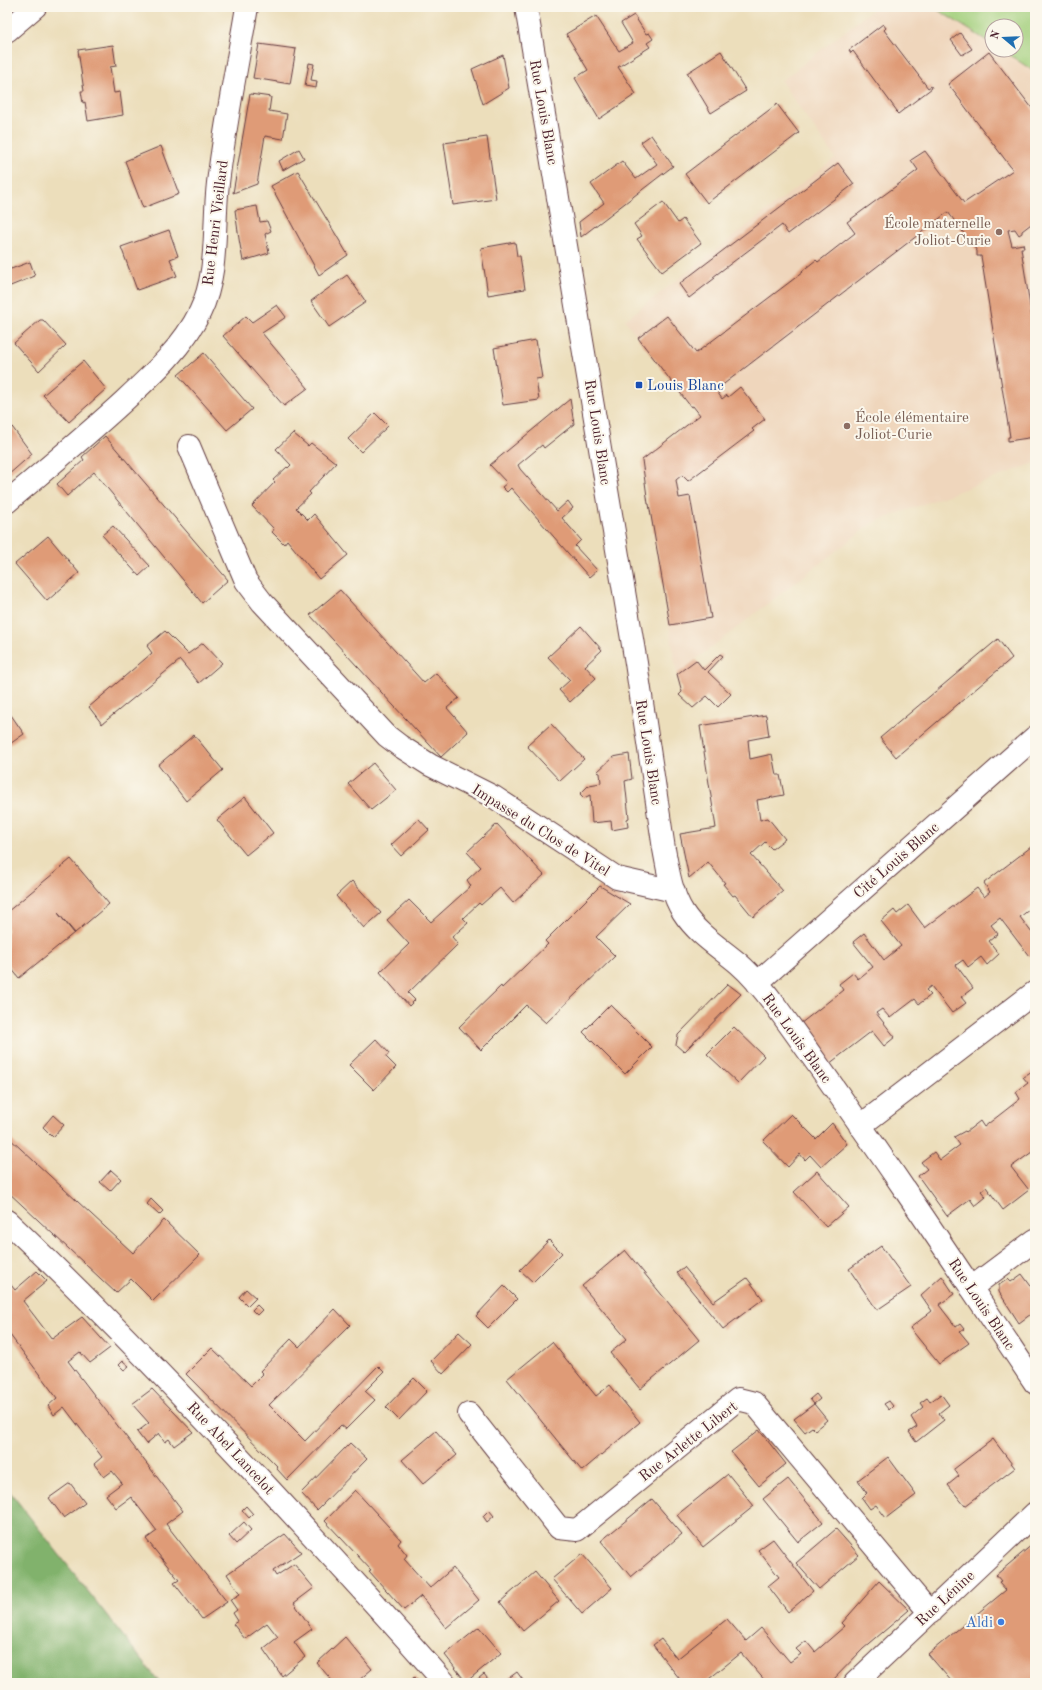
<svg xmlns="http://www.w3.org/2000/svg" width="1042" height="1690" font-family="'Old Standard TT',serif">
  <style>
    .built { fill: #efd6bc }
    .green { fill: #a2cf7c; stroke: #767754 }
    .forest { fill: #81b26c; stroke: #66684c }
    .building { fill: #df9b77 }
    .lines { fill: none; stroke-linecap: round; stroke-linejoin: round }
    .minor-casing { stroke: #623c41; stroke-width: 24 }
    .minor { stroke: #fff; stroke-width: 22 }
    .education-dot { fill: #8d6e63; stroke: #fbf7ec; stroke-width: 1.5 }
    .transit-dot { fill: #1a4fb4; stroke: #fbf7ec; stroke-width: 1.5 }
    .shop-dot { fill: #3f7fe0; stroke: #fbf7ec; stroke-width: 1.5 }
    .labels { text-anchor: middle; stroke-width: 4; stroke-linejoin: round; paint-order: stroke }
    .street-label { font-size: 15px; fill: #4a1f2b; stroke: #fbf7ec }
    .education-label { font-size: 15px; fill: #785e54; stroke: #fbf7ec; text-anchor: end }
    .transit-label { font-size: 15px; fill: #164399; stroke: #fbf7ec; text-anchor: start }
    .shop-label { font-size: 15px; fill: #366cbe; stroke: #fbf7ec; text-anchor: end }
  </style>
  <rect width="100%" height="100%" fill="#fbf7ec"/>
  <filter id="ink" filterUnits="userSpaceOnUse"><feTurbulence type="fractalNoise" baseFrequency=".025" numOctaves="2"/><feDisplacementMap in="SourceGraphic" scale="8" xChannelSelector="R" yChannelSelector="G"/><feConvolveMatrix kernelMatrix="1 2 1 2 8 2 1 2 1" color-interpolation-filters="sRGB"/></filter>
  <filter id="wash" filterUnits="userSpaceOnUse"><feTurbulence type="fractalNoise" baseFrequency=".012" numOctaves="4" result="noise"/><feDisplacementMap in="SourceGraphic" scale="16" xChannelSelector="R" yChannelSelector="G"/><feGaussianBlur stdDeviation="0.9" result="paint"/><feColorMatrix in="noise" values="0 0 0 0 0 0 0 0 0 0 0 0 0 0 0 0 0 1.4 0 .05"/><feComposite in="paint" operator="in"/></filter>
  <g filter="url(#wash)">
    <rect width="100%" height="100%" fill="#ecdebb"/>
    <path class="built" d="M876 7H933L992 44V50H1002L1035 72V463L872 523 677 674 642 460 700 415 693 406 691 407 625 320 835 158 781 81Z"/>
    <path class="green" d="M933 7H1031L1035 9V72L1002 50H1016V26H992V44Z"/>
    <path class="forest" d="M7 1488 160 1683H7Z"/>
    <g id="blocks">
      <path class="building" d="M634 15 646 34 649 33 653 39 647 43 650 47 618 67 636 94 599 119 575 78 588 70 566 34 596 16 619 51 633 43 621 23Z
        M883 24 886 28 884 30 928 88 931 86 932 88 898 114 896 112 897 111 853 51 851 53 849 50Z
        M960 33 972 49 962 55 951 40Z
        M259 44 296 49 290 84 253 78Z
        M113 45 116 66 110 67 114 93 120 92 123 115 88 121 85 102 83 103 81 91H84L78 50Z
        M721 51 746 91 711 113 687 73Z
        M989 52 1035 112V221L1022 231V233L1019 235 1015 229 1008 230 1012 246 1023 244 1024 248H1021L1035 338V437L1008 441V437H1010L981 256H977V251L948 212 716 390 722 399 727 395 728 397 740 387 765 419 752 429 754 431 688 481 682 475 676 480 679 498 690 496 711 618 670 625 649 504H648L642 460 700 415 693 406 691 407 638 338 667 316 696 353 803 272 802 271 816 260 818 262 855 233 847 222 918 170 911 160 925 151 964 203 1013 170 948 84Z
        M503 55 509 88 483 104 472 69Z
        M309 63 314 64 311 80 317 81 316 88 305 86Z
        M250 94 271 97 269 111 287 114 283 139 265 136 257 184 233 193Z
        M777 104 799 133 707 203 685 174Z
        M651 135 673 166 581 237 579 222 604 203 591 184 622 161 636 179 657 164 641 142Z
        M487 137 496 199 453 205 444 143Z
        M161 146 179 194 143 208 125 161Z
        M299 149 304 158 283 170 279 161Z
        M838 163 854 184 788 234 782 225 713 277 715 278 689 298 679 284Z
        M298 171 348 255 319 275 271 186Z
        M663 202 678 223 683 219 701 243 662 272 637 239 642 236 634 224Z
        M257 206 260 222 267 221 271 231 265 234 269 253 243 261 239 239 235 210Z
        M169 230 178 256 170 259 177 276 137 290 121 247Z
        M515 242 517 256H520L525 289 488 295 481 248Z
        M30 262 35 276 8 287 7 285V265L11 269Z
        M347 275 366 302 329 327 311 301Z
        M277 305 286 317 262 333 308 388 284 406 223 336 246 316 252 322Z
        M40 320H43L66 345 39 371 14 343Z
        M536 340 542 378 536 379 539 400 503 405 494 348Z
        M204 353 252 409 227 430 178 375Z
        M83 361 106 389 69 422 43 395Z
        M570 399 574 424 544 448 542 445 518 465 520 469 557 511 568 501 573 508 562 518 581 540 575 546 597 570 589 577 511 488 507 492 502 487 507 483 490 465Z
        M375 413 388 426 361 452 348 439Z
        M7 420 32 454 7 476Z
        M293 433 308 446 311 443 336 463 309 492 311 494 296 508 308 520 314 514 348 555 319 579 287 540 284 544 272 532 274 529 252 506 275 482 273 480 287 467 288 468 291 465 276 449Z
        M105 436 228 580 202 603 94 472 67 496 57 484 84 460 82 457Z
        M113 526 150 566 139 576 102 535Z
        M48 536 79 573 47 601 15 564Z
        M340 590 424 683 436 673 459 698 447 708 468 732 441 757 310 615Z
        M581 626 602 650 585 666 596 678 570 702 559 690 570 680 548 657Z
        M165 631 188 654 203 643 222 663 199 683 180 660 102 724 89 707 152 653 147 646Z
        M998 639 1012 658 896 757 880 738Z
        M720 654 723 656 708 672 731 694 718 707 707 696 693 708 679 695 682 692 677 674 696 660 704 670Z
        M11 715 24 734 7 746V719Z
        M766 715 769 736 748 740 750 759 772 754 776 775H780L784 795 757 800 760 820 768 818 785 839 772 849 765 842 751 855 783 891 753 917 735 895 733 896 723 884 725 883 708 862 689 878 680 834 716 828 700 726Z
        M551 724 584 759 560 781 527 746Z
        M194 735 223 770 186 801 158 765Z
        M629 754 632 779 625 781 629 818 627 819 628 827 612 830 611 821 592 823 590 795 584 798 580 794 589 785 601 783 600 773 597 772 613 757Z
        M373 763 396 790 371 810 348 784Z
        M245 797 273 833 246 855 217 820Z
        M419 819 429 830 401 856 391 845Z
        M497 824 544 875 513 903 500 888 481 905 479 903 463 918 468 923 452 937 458 944 408 993 415 1000 409 1006 380 972 409 944 387 920 409 900 431 922 471 886 467 880 481 867 467 852Z
        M1031 847 1035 853V905L1020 917 1035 937V951L1029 956 1000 918 991 925 998 934 989 941 999 954 987 965 981 957 968 967 963 960 956 965 973 988 961 997 966 1003 952 1013 931 986 926 990 931 995 919 1004 915 999 890 1018 882 1009 876 1013 895 1037 884 1046 872 1031 829 1064 800 1024 843 990 839 984 853 973 858 979 873 967 853 942 864 933 884 960 901 946 881 921 894 910 897 914 908 905 925 928 977 888 984 897 990 892 984 883Z
        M71 859 109 904 75 933 58 913 74 933 19 978 7 963V912Z
        M352 881 381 913 364 928 336 896Z
        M600 886 630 904 596 937 615 956 546 1023 526 1005 481 1050 459 1027 501 986 502 988 548 944 545 941Z
        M728 984 741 994 684 1052 676 1045 678 1035Z
        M610 1005 652 1047 625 1074 583 1032Z
        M734 1027 764 1056 738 1083 707 1054Z
        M376 1039 389 1053 386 1057 396 1067 374 1090 349 1065Z
        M1035 1069V1156L1032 1152 1011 1167 1029 1190 1003 1210 986 1187 981 1191 986 1197 975 1206 970 1199 947 1216 918 1176 927 1169 921 1162 934 1152 940 1160 960 1145 954 1137 965 1131 966 1132 980 1121 984 1127 1020 1099 1016 1092 1028 1083 1023 1077Z
        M791 1114 816 1139 832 1123 847 1144 821 1167 810 1155 805 1160 800 1154 788 1167 763 1141Z
        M53 1115 64 1125 53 1137 43 1127Z
        M7 1136 133 1253 164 1220 200 1255 153 1301 131 1279 116 1293 7 1191Z
        M111 1170 121 1179 110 1191 100 1182Z
        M817 1171 849 1207 826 1227 794 1192Z
        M151 1199 163 1211 159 1215 147 1204Z
        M549 1240 562 1253 533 1282 520 1270Z
        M881 1246 911 1287 877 1310 849 1269Z
        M625 1250 699 1340 640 1389 610 1353 627 1339 582 1286Z
        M684 1267 713 1302 747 1278 763 1299 723 1329 677 1273Z
        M37 1271 47 1281 23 1301 52 1339 82 1317 110 1348 90 1363 80 1352 68 1361 183 1511 166 1524 227 1602 202 1619 174 1583 179 1580 146 1539 157 1531 131 1497 116 1508 106 1495 122 1483 112 1471 104 1477 94 1464 102 1457 64 1407 54 1415 48 1406 57 1398 7 1331V1280L15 1290Z
        M1022 1274 1033 1289 1035 1287V1311L1019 1323 999 1292V1285L1008 1279 1011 1282Z
        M942 1276 954 1294 939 1305 956 1327 960 1324 964 1329 960 1332 969 1343 939 1364 910 1328 932 1311 921 1295Z
        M504 1286 517 1299 488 1328 476 1316Z
        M246 1289 256 1298 248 1306 239 1297Z
        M257 1305 262 1310 257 1315 252 1310Z
        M335 1309 350 1325 269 1405 305 1441 378 1366 384 1372 365 1391 375 1400 346 1429 341 1425 287 1480 277 1469 278 1467 186 1374 212 1348 251 1386 263 1374 260 1371 291 1339 299 1347Z
        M459 1332 472 1344 443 1374 431 1361Z
        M552 1342 596 1396 610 1385 640 1422 582 1471 507 1379Z
        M123 1361 129 1366 124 1370 119 1365Z
        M414 1378 427 1391 399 1420 386 1407Z
        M152 1389 193 1432 174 1446 169 1439 165 1442 159 1433 146 1444 137 1432 149 1423 132 1404Z
        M816 1394 820 1399 814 1404 827 1420 815 1430 812 1427 805 1432 794 1419 814 1404 810 1399Z
        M941 1394 949 1405 939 1413 944 1420 916 1442 909 1432 917 1427 911 1417 923 1407 920 1403 927 1398 930 1402Z
        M889 1401 893 1406 889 1410 884 1404Z
        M759 1430 786 1464 759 1486 731 1452Z
        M436 1431 457 1455 423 1484 402 1460Z
        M993 1439 1015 1468 965 1506 948 1485 959 1476 954 1469Z
        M350 1443 367 1459 317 1510 301 1493Z
        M888 1457 916 1495 886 1518 876 1505 870 1509 862 1498 867 1493 858 1480Z
        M728 1474 754 1506 703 1547 677 1515Z
        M788 1479 823 1522 798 1542 763 1499Z
        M70 1483 85 1503 64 1518 49 1498Z
        M355 1490 401 1540 398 1544 407 1555 404 1559 430 1588 453 1568 479 1600 446 1628 421 1596 404 1610 369 1571 371 1570 325 1521Z
        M652 1499 682 1534 631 1577 601 1541Z
        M246 1506 253 1514 249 1518 242 1510Z
        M489 1510 494 1516 487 1522 483 1516Z
        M244 1522 251 1530 236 1544 229 1536Z
        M836 1529 859 1555 819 1589 796 1563Z
        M285 1534 301 1552 273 1571 276 1576 294 1564 314 1588 294 1603 312 1629 294 1642 305 1657 282 1676 263 1649 278 1637 267 1623 245 1639 233 1624 238 1621 233 1613 237 1610 230 1600 240 1594 227 1574Z
        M773 1539 813 1591 788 1612 768 1586 779 1577 758 1550Z
        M1033 1544 1035 1546V1683H953L928 1654 1006 1590 999 1582 1001 1581 996 1575Z
        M582 1554 612 1588 582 1614 552 1579Z
        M535 1572 559 1601 523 1631 500 1602Z
        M879 1581 909 1610 863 1649 830 1683H767L741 1653 704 1683H683L653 1645 661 1639 677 1659 727 1619 746 1641 761 1628 790 1662 801 1654 796 1649 806 1641 815 1652 845 1626 842 1623Z
        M479 1627 501 1653 466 1682 445 1655Z
        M345 1637 372 1669 358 1681 360 1683H334L317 1663Z
        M517 1672 525 1683H502Z
        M484 1674 491 1683H473Z
        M414 1677 420 1683H409Z"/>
    </g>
  </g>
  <g filter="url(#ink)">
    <use href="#blocks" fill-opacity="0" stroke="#623c41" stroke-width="1"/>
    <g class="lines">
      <g class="minor-casing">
        <path id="minor" d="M526 7 636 663 664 849C668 870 671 893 683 912 697 934 719 947 738 963 752 975 764 990 775 1005 865 1129 950 1256 1035 1383
          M7 31 35 7
          M189 446 246 581 262 602 387 736 400 746 430 765 494 797 617 878 674 891
          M7 502C46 469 86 436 124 401 152 375 183 347 200 312 219 273 213 226 218 183 225 124 237 66 247 7
          M757 983 1035 737
          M860 1126 1035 992
          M7 1221C95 1304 178 1391 260 1479 323 1547 385 1614 445 1683
          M971 1288 1035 1240
          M469 1414 559 1528 577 1530 738 1399 754 1403 930 1613
          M855 1683 1035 1513"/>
      </g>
      <use href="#minor" class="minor"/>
    </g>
  </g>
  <g class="education-dot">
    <circle cx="999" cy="232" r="4"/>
    <circle cx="847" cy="426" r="4"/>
  </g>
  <rect class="transit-dot" x="635" y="381" width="8" height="8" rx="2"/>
  <circle class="shop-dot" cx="1001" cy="1622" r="4"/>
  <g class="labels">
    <g class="street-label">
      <text transform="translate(544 112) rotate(80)" y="5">Rue Louis Blanc</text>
      <text transform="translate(215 223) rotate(-83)" y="5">Rue Henri Vieillard</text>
      <text transform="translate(598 432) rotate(81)" y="5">Rue Louis Blanc</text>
      <text transform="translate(649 752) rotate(81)" y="5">Rue Louis Blanc</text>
      <text transform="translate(541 830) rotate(32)" y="5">Impasse du Clos de Vitel</text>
      <text transform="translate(896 860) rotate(-41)" y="5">Cité Louis Blanc</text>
      <text transform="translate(797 1038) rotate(54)" y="5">Rue Louis Blanc</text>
      <text transform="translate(982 1304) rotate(56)" y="5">Rue Louis Blanc</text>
      <text transform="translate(688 1441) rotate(-38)" y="5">Rue Arlette Libert</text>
      <text transform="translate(231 1448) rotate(47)" y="5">Rue Abel Lancelot</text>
      <text transform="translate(945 1598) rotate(-43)" y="5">Rue Lénine</text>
    </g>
    <g class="education-label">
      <text x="991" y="228">École maternelle<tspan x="991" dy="17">Joliot-Curie</tspan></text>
      <text x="855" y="422" text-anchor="start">École élémentaire<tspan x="855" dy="17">Joliot-Curie</tspan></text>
    </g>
    <g class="transit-label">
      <text x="647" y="390">Louis Blanc</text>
    </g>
    <g class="shop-label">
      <text x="993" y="1627">Aldi</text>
    </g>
  </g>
  <rect width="1042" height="1690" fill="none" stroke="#fbf7ec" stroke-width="24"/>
  <g transform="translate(1004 38) rotate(289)"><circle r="19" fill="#fbf7ec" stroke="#b4a19f"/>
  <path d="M0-3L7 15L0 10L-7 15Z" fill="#1f6fb2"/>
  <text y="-6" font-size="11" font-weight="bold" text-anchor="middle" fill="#4a1f2b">N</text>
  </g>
</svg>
